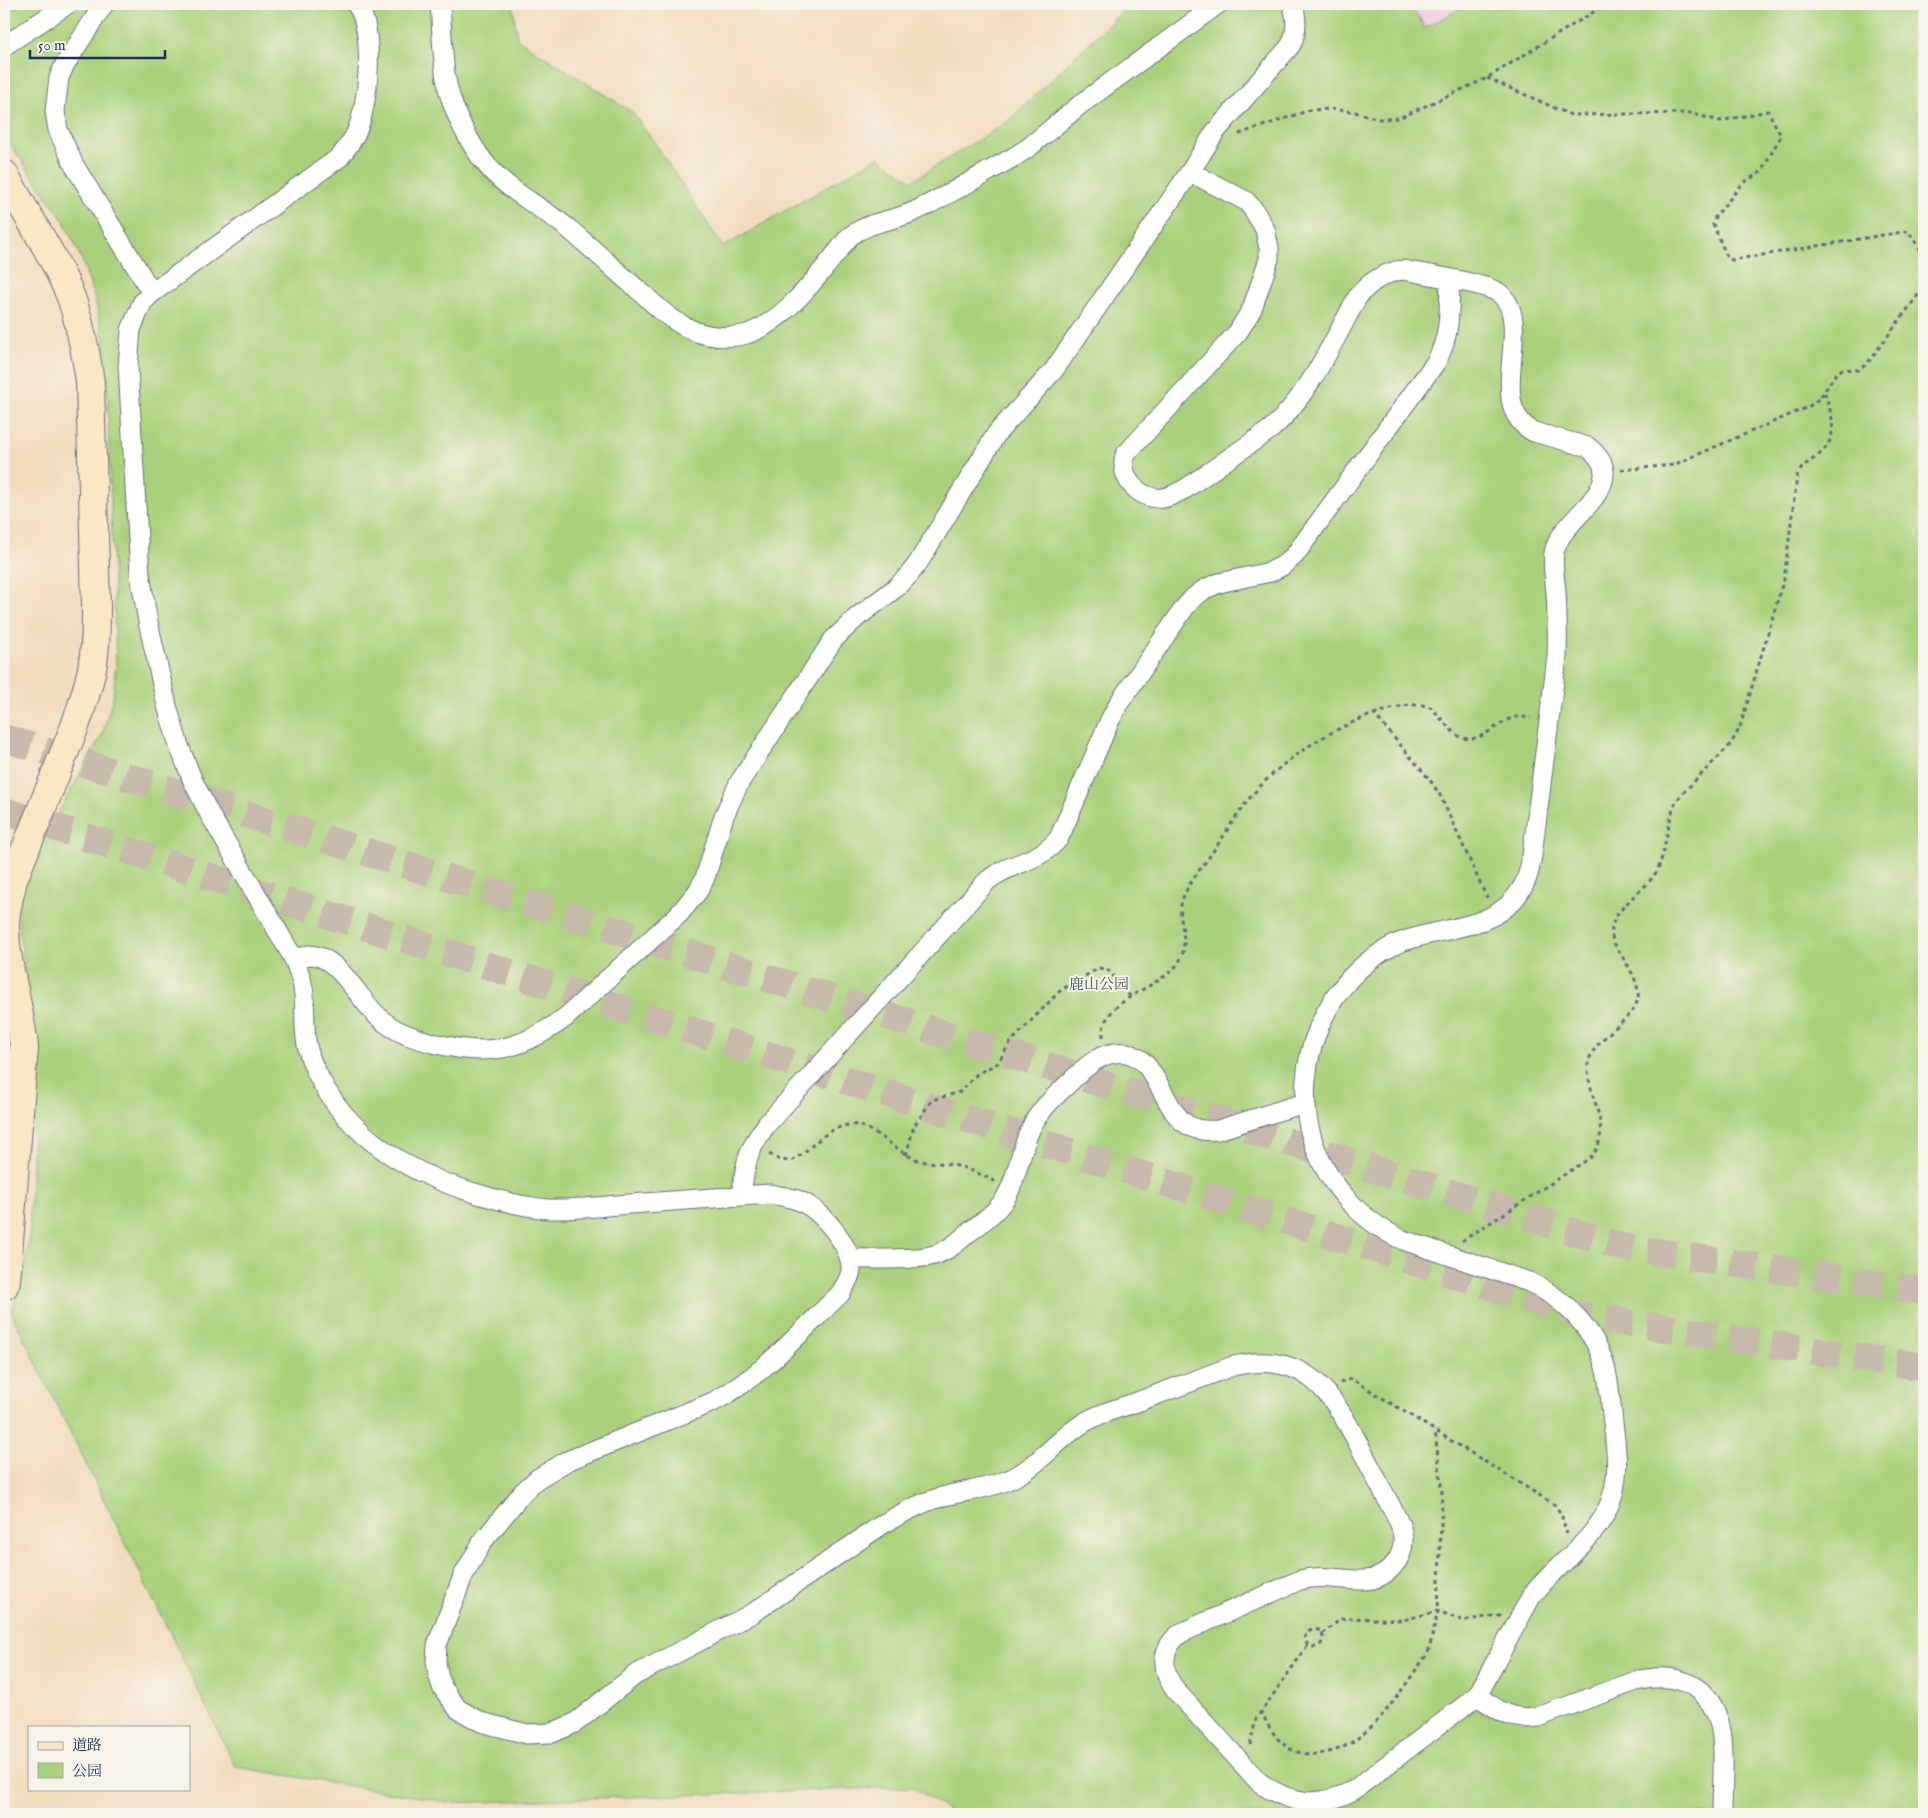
<svg xmlns="http://www.w3.org/2000/svg" width="1928" height="1818" font-family="'IM FELL English','Noto Serif SC',serif">
  <style>
    .built { fill: #f2cfe1 }
    .green { fill: #aad27c; stroke: #62806d }
    .lines { fill: none; stroke-linecap: round; stroke-linejoin: round }
    .primary-tunnel { stroke: #c7b9ab; stroke-width: 28; stroke-dasharray: 28 14; stroke-linecap: butt }
    .street-casing { stroke: #666c80; stroke-width: 21 }
    .secondary-casing { stroke: #666c80; stroke-width: 30 }
    .path { stroke: #666c80; stroke-width: 3; stroke-dasharray: 4 4; stroke-linecap: butt }
    .street { stroke: #fff; stroke-width: 19 }
    .secondary { stroke: #fae7c3; stroke-width: 28 }
    .labels { text-anchor: middle; stroke-width: 4; stroke-linejoin: round; paint-order: stroke }
    .park-label { font-size: 15px; fill: #3f5866; stroke: #f7f3e8 }
  </style>
  <rect width="100%" height="100%" fill="#f7f3e8"/>
  <filter id="ink" filterUnits="userSpaceOnUse"><feTurbulence type="fractalNoise" baseFrequency=".02" numOctaves="2"/><feDisplacementMap in="SourceGraphic" scale="10" xChannelSelector="R" yChannelSelector="G"/><feConvolveMatrix kernelMatrix="1 2 1 2 8 2 1 2 1" color-interpolation-filters="sRGB"/></filter>
  <filter id="wash" filterUnits="userSpaceOnUse"><feTurbulence type="fractalNoise" baseFrequency=".0096" numOctaves="4" result="noise"/><feDisplacementMap in="SourceGraphic" scale="20" xChannelSelector="R" yChannelSelector="G"/><feGaussianBlur stdDeviation="1.12" result="paint"/><feColorMatrix in="noise" values="0 0 0 0 0 0 0 0 0 0 0 0 0 0 0 0 0 1.4 0 .05"/><feComposite in="paint" operator="in"/></filter>
  <g filter="url(#wash)">
    <rect width="100%" height="100%" fill="#f2dcbe"/>
    <path class="built" d="M1411 4H1469L1425 28Z"/>
    <path class="green" d="M4 4H513L517 39 632 112 656 145 723 247 878 157 912 181 1007 122 1128 6V4H1411L1425 28 1469 4H1924V1814H953L913 1787 454 1803 236 1767 11 1312 23 1278 29 1242 36 1039 19 932V897L28 867 103 733 113 697 116 664 106 350 96 303 82 260 64 221 4 136Z"/>
  </g>
  <g filter="url(#ink)">
    <g class="lines">
      <path class="primary-tunnel" d="M4 738 1622 1247 1924 1291
        M4 811 1584 1316 1924 1367"/>
      <g class="street-casing">
        <path id="street" d="M104 4 65 64 59 78 55 111 58 130 74 165 152 293
          M356 4C376 28 369 108 355 135 351 143 345 150 340 157L152 293 142 303 131 330 128 366 140 574 148 622 167 706 179 746 193 781 210 815 294 959C299 971 303 982 304 995 306 1024 302 1042 315 1069 346 1138 415 1177 485 1196 505 1202 526 1207 548 1209 575 1210 603 1206 630 1204 677 1201 723 1197 770 1194 780 1196 790 1197 800 1201 821 1210 852 1246 851 1270 850 1279 844 1287 840 1294 800 1332 763 1376 713 1402L567 1461 537 1479 523 1492 483 1541 463 1576 437 1645 436 1661 438 1674 442 1687 458 1709 481 1722 527 1734 552 1733 575 1723 635 1675 753 1613 883 1524C901 1514 918 1504 938 1498 961 1491 986 1490 1008 1480 1039 1467 1058 1437 1087 1421 1102 1412 1120 1408 1137 1402 1169 1390 1201 1378 1233 1366 1306 1350 1332 1392 1361 1449 1374 1474 1387 1499 1400 1524 1401 1528 1403 1534 1403 1539 1404 1560 1386 1579 1365 1580 1342 1581 1324 1574 1300 1580L1181 1633C1160 1648 1161 1670 1175 1690L1259 1782C1290 1805 1320 1808 1354 1790L1477 1696 1531 1597C1553 1567 1589 1546 1606 1512 1621 1483 1617 1454 1613 1423 1611 1406 1610 1388 1606 1371 1597 1331 1564 1298 1529 1282L1403 1240C1360 1221 1324 1181 1311 1135 1291 1063 1326 979 1394 945 1436 925 1496 934 1522 888 1528 879 1530 867 1532 856L1557 657C1558 635 1557 614 1556 592 1555 579 1552 565 1554 553 1559 517 1637 486 1588 447L1534 432C1482 406 1537 322 1499 293 1485 283 1422 274 1403 270 1384 272 1370 282 1358 296 1334 340 1308 397 1271 429L1185 489C1178 492 1171 497 1163 498 1139 500 1119 478 1125 455L1238 332 1252 309 1269 259V248L1265 229 1253 209 1246 201 1190 172
          M440 4C442 28 442 55 446 79 451 106 464 133 479 155 502 189 538 204 569 229 594 250 618 273 643 294 657 307 671 320 688 328 704 337 729 339 747 334 787 321 824 268 850 236 872 220 892 222 915 211 949 195 981 175 1014 157L1028 148 1081 104 1218 4
          M4 46 68 4
          M294 959C299 958 305 956 309 955 340 954 361 1007 387 1024 400 1034 418 1039 433 1043 488 1057 520 1051 566 1017L679 914 698 891 705 878 724 816 739 783 833 640 856 618 897 587 908 576 918 563 997 433 1054 370 1190 172 1215 132 1291 45C1297 31 1298 18 1292 4
          M741 1196C745 1165 747 1150 767 1124L987 881C1011 861 1038 864 1059 838L1110 720 1119 703 1185 607 1194 597 1205 589 1219 583 1270 572 1282 566 1294 556 1436 362C1451 335 1449 310 1450 280
          M850 1259C875 1258 906 1261 930 1256 945 1253 957 1243 968 1233 980 1224 993 1215 1002 1203 1017 1184 1020 1148 1032 1126 1042 1106 1059 1093 1074 1078 1086 1067 1098 1055 1115 1053 1155 1046 1161 1108 1186 1124 1196 1131 1207 1131 1218 1130L1304 1103
          M1477 1696C1499 1710 1509 1721 1538 1717L1636 1681C1673 1672 1707 1681 1719 1722 1726 1744 1722 1789 1722 1814"/>
      </g>
      <g class="secondary-casing">
        <path id="secondary" d="M4 174C26 214 56 258 72 300 81 327 86 354 90 382L96 606C96 628 96 651 91 673 87 691 81 709 75 726L13 880C10 895 5 910 5 925 5 965 20 1006 24 1047L6 1281 4 1286"/>
      </g>
      <path class="path" d="M1487 78 1571 115 1689 113 1720 121 1768 111 1781 136 1761 172 1743 183 1715 217 1713 224 1727 257 1732 260 1908 231 1924 255
        M1239 134 1310 110 1330 109 1355 112 1379 119 1399 118 1487 78 1600 8 1610 4
        M1920 293 1924 295
        M1621 470 1673 465 1808 407 1820 398 1837 372 1843 369 1858 370 1867 364 1924 287
        M1374 714C1391 709 1416 700 1432 708 1440 717 1449 730 1459 736 1478 747 1496 723 1512 718 1518 716 1525 717 1531 718
        M1103 1037C1100 1000 1155 990 1175 967 1195 945 1174 920 1183 898 1189 882 1202 867 1212 853 1223 837 1234 819 1246 803 1276 763 1327 730 1374 714L1430 780 1440 795 1487 898
        M769 1154 780 1160 791 1161C812 1150 824 1128 849 1125 868 1122 892 1147 909 1156 926 1165 935 1161 953 1165 968 1168 982 1175 996 1182
        M906 1155 914 1126 932 1100 960 1092 977 1074 998 1063 1010 1043 1053 998 1061 990 1099 968 1108 970 1130 996
        M1462 1241 1590 1158C1614 1133 1590 1100 1588 1071 1585 1036 1643 1021 1638 991 1636 975 1622 957 1614 943 1602 913 1641 896 1655 874 1665 859 1667 823 1675 804L1681 795 1731 744 1740 727 1784 579 1797 476C1801 466 1808 463 1816 457 1841 439 1832 414 1824 391
        M1340 1383 1350 1379 1355 1381 1555 1505 1561 1514 1567 1534
        M1305 1638a9 9 0 1 1 18 0a9 9 0 1 1-18 0Z
        M1322 1634 1341 1619 1349 1618 1403 1620 1438 1611 1464 1621 1492 1616H1502
        M1260 1711C1267 1722 1272 1734 1282 1743 1292 1752 1304 1755 1318 1754 1369 1749 1398 1693 1426 1656L1429 1650 1438 1611 1442 1493 1435 1430
        M1250 1745 1256 1719 1308 1645"/>
      <use href="#street" class="street"/>
      <use href="#secondary" class="secondary"/>
    </g>
  </g>
  <g class="labels">
    <g class="park-label">
      <text x="1099" y="989">鹿山公园</text>
    </g>
  </g>
  <rect width="1928" height="1818" fill="none" stroke="#f7f3e8" stroke-width="20"/>
  <rect x="28" y="1726" width="162" height="65" fill="#f7f3e8" stroke="#9fa5b1"/>
  <rect x="38" y="1742" width="25" height="8" fill="#fae7c3" stroke="#9fa5b1"/>
  <text x="72" y="1750" font-size="15" fill="#1b2f5e">道路</text>
  <rect x="38" y="1763" width="25" height="15" fill="#aad27c" stroke="#9fa5b1"/>
  <text x="72" y="1776" font-size="15" fill="#1b2f5e">公园</text>
  <path d="M30 50v8h135v-8" fill="none" stroke="#1b2f5e" stroke-width="2.5"/>
  <text x="38" y="50" font-size="15" fill="#1b2f5e" stroke="#f7f3e8" stroke-width="4" paint-order="stroke">50 m</text>
</svg>
